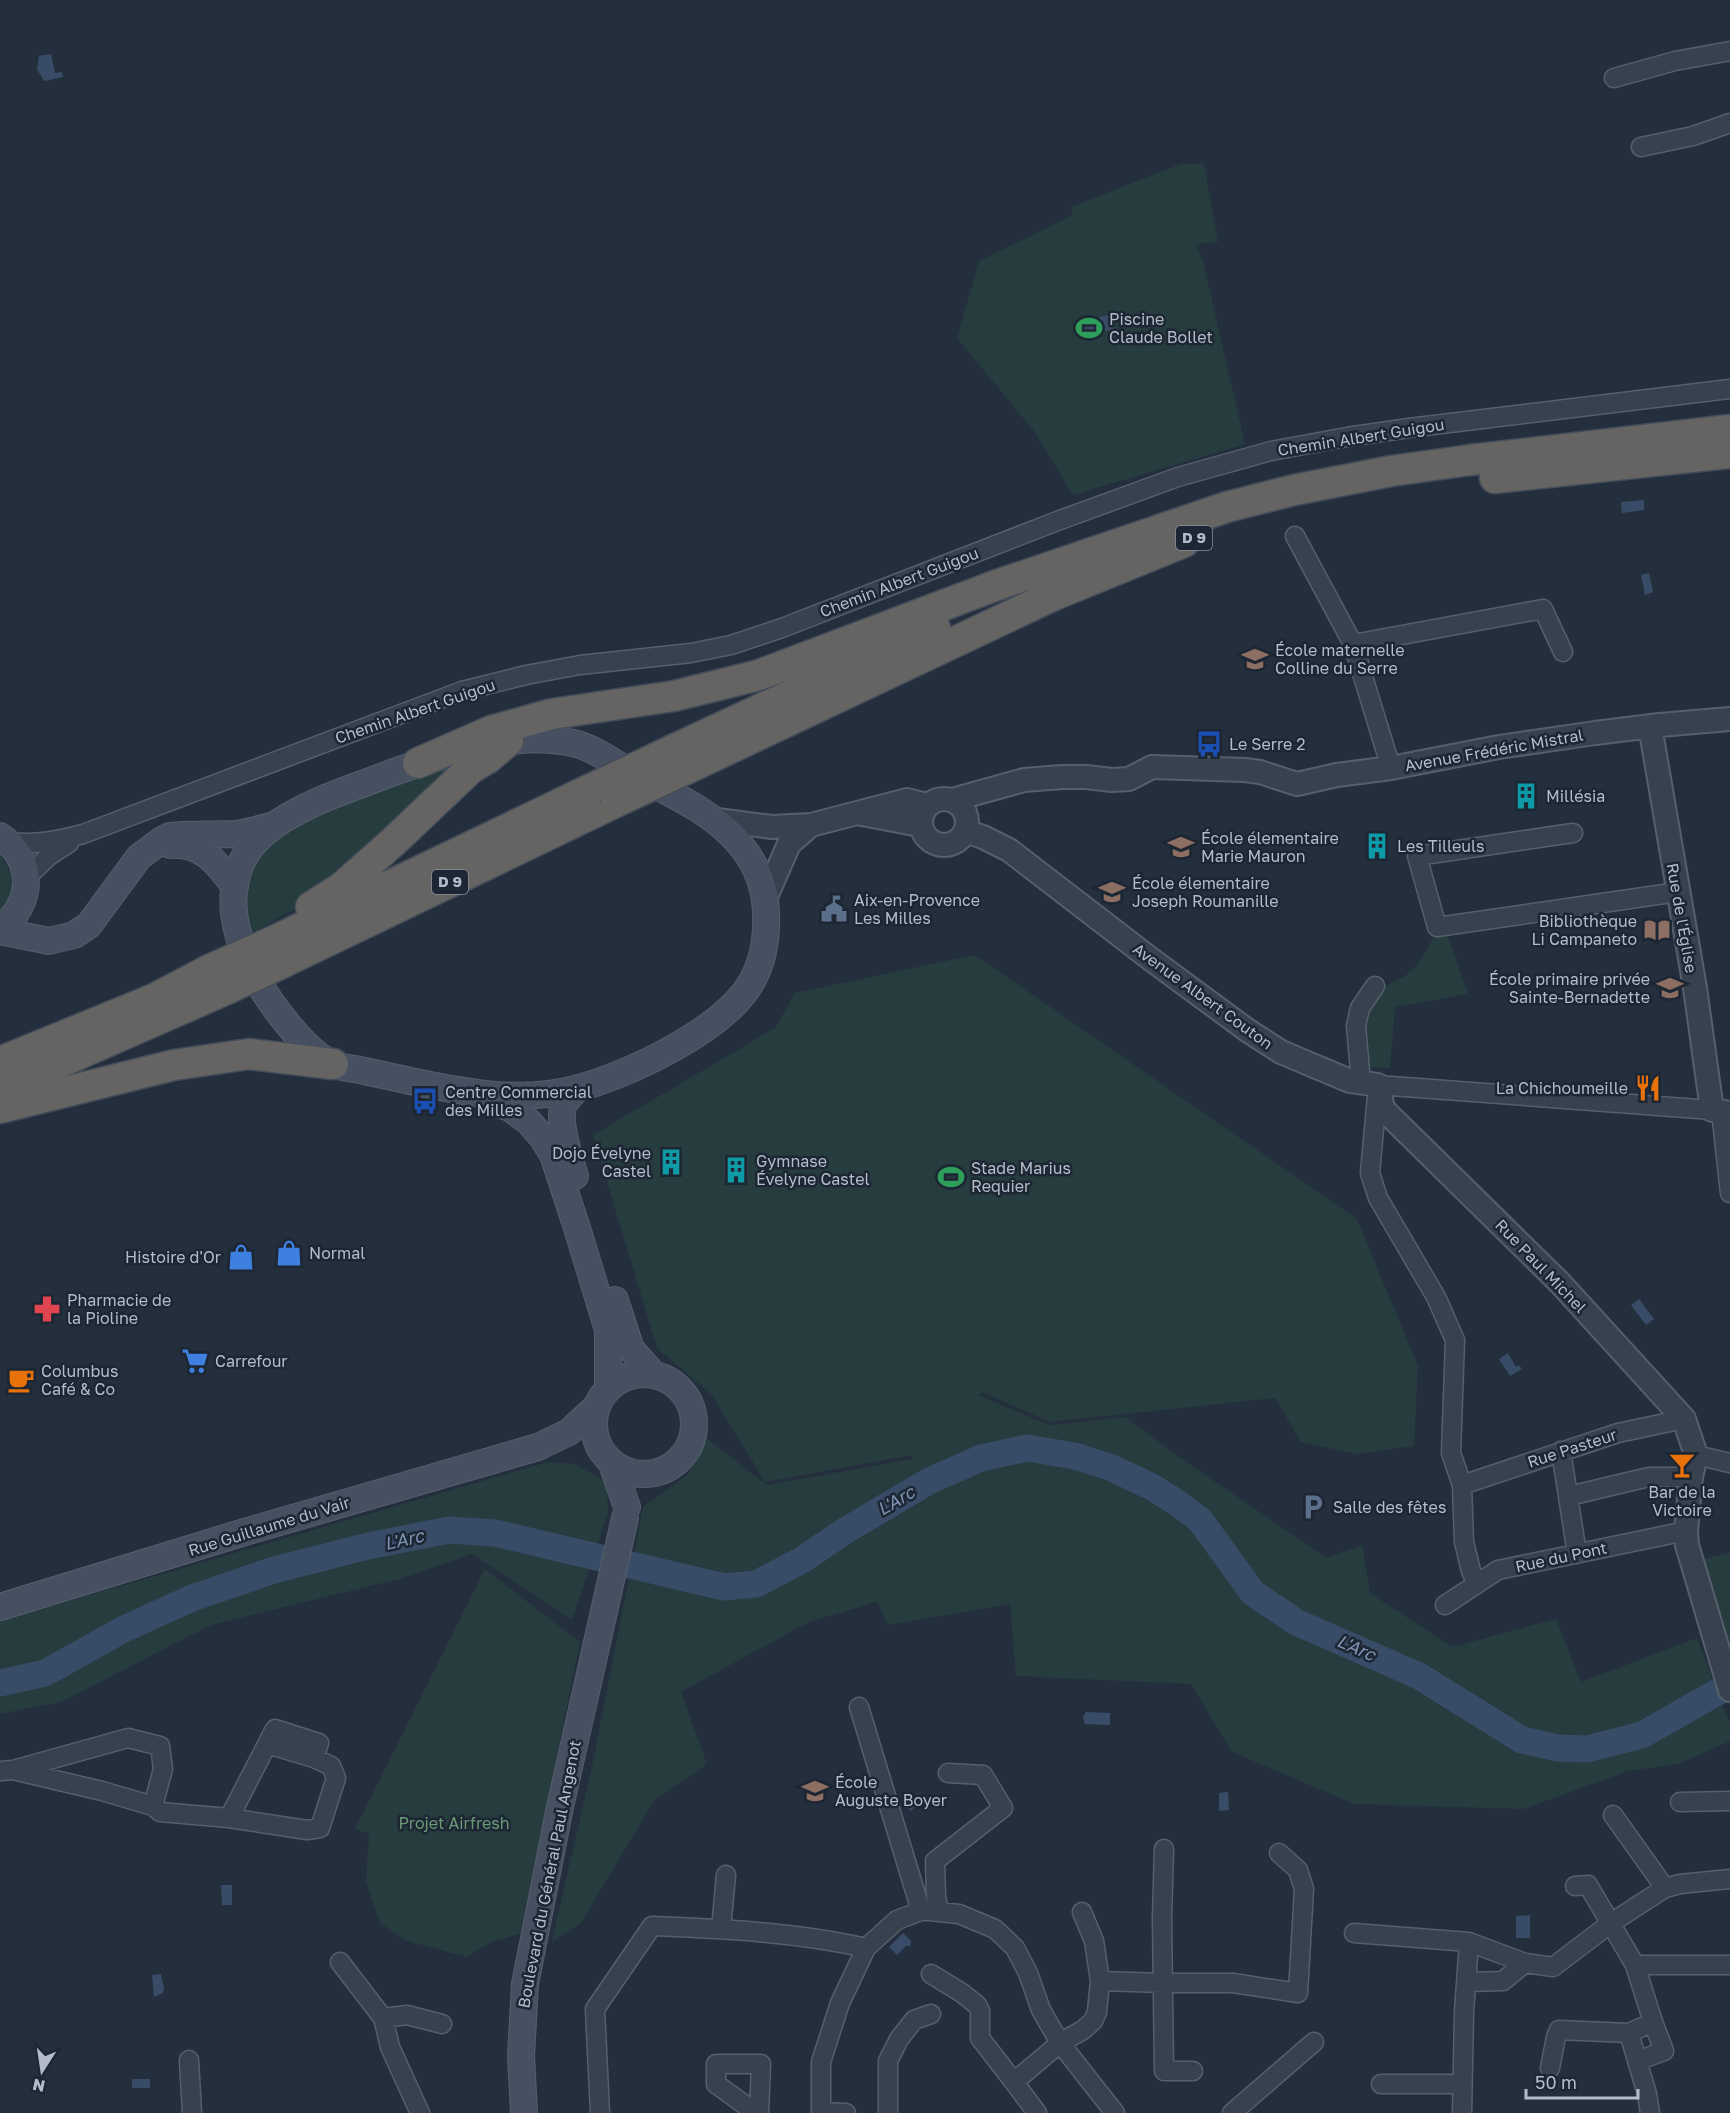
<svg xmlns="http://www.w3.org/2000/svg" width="1730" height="2113" font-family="'Golos Text',sans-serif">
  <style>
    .green { fill: #263c3f }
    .water { fill: #394c67 }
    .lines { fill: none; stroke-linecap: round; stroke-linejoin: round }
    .river { stroke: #394c67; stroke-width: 27 }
    .minor-casing { stroke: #565f6c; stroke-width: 21 }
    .tertiary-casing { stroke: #565f6c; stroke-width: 26 }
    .secondary-casing { stroke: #565f6c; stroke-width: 28 }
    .trunk-casing { stroke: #434c59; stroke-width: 33 }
    .minor { stroke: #38414e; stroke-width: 18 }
    .tertiary { stroke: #38414e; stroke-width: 22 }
    .secondary { stroke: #465061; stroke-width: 26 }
    .trunk { stroke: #656462; stroke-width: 30 }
    .trunk-bridge-casing { stroke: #434c59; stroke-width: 33; stroke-linecap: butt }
    .trunk-bridge { stroke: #656462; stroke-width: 30 }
    .labels { text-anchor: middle; stroke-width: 5; stroke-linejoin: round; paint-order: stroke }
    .shield { fill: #1d2633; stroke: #878f9c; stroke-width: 1.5 }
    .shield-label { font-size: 15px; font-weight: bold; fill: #b4bcc9 }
    .poi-label { font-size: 16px; fill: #b4bcc9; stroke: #1d2633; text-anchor: start }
    .street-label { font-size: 16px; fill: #b4bcc9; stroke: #1d2633 }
    .park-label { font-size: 16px; fill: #6b9a76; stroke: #1d2633 }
    .water-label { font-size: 18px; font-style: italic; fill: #7c92b1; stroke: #1d2633 }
  </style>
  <rect width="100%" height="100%" fill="#242f3e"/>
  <path class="green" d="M1204 163 1218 242 1196 244 1203 261 1245 444 1073 495 1034 431 957 338 979 261 1073 215 1071 207 1181 164Z
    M455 769 311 900 246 936 245 878 266 841 311 812 432 771Z
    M0 854 10 872 11 895 0 913Z
    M1447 933 1468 994 1395 1007 1390 1068 1366 1067C1362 1041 1360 1008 1382 989 1390 982 1402 979 1410 972 1422 963 1428 947 1435 934Z
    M975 955 1357 1219 1418 1366 1414 1446 1356 1454 1301 1442 1275 1398 1050 1422 982 1392 978 1395 1049 1425 1125 1417 1176 1455 1327 1558 1362 1545 1370 1593 1452 1647 1556 1619 1581 1682 1697 1638 1730 1724V1741L1678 1764 1628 1771 1524 1809 1354 1804 1232 1752 1191 1684 1016 1676 1010 1604 888 1625 877 1602 809 1622 681 1692 707 1764 654 1801 581 1923 552 1941 591 1771 643 1507 687 1475 707 1439 767 1485 912 1459 911 1455 765 1482 712 1395 657 1348 593 1135 775 1028 795 993Z
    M548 1462 575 1464 607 1482 608 1513 572 1620 472 1554 399 1579 211 1625 61 1702 0 1714V1621Z
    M1730 1553V1651L1696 1561Z
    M485 1569 580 1642 520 1934 491 1942 467 1957 407 1941 380 1923 366 1881 369 1834 355 1829Z"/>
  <path class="water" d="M51 54 55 73 62 72 63 77 44 81 37 69 39 56Z
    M1111 315 1115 320 1114 330 1088 333 1083 329 1087 322 1097 321 1099 317Z
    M1644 500V510L1622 513 1621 502Z
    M1649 573 1653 592 1645 595 1641 575Z
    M1639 1299 1654 1319 1646 1325 1631 1305Z
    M1508 1353 1516 1367 1519 1365 1522 1369 1510 1376 1499 1359Z
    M1086 1712 1110 1713V1725L1085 1724 1083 1717Z
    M1228 1792 1229 1810 1219 1811V1793Z
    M919 1794 924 1801 910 1811 905 1804Z
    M221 1885H232V1905H222Z
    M1530 1915V1938H1516V1916Z
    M903 1933 911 1941 910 1946H906L897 1955 889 1947Z
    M161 1974 164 1988 163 1993 154 1997 152 1975Z
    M132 2079H150V2088H132Z"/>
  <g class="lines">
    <path class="river" d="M0 1683 45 1673 124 1629 192 1598 274 1570 368 1546 449 1530 495 1533 724 1587 756 1584 802 1560 843 1532 929 1481 981 1458 1027 1448 1075 1456 1112 1468 1152 1487 1176 1502 1200 1520 1253 1593 1296 1622 1419 1676 1522 1740 1558 1748 1587 1749 1642 1735 1730 1685"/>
    <g class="minor-casing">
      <path id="minor" d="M1614 78 1675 61 1730 51
        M1641 147 1693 136 1730 123
        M1295 536 1353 644 1391 768
        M1353 644 1543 609 1563 652
        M1573 833 1417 856 1437 927 1678 892
        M9 842C36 845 57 841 83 834L462 691 526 675 580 665 691 653 731 645 782 628 1060 520 1178 477 1271 451 1347 437 1409 428 1730 389
        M26 878 49 856 69 843
        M1361 1082 1356 1026 1360 1008 1375 986
        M1721 1111 1730 1193
        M1561 1451 1577 1554
        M1696 1455 1730 1463
        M1462 1485 1618 1433 1684 1419
        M1569 1496 1649 1477H1691
        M1477 1584 1471 1571 1464 1542 1462 1485 1451 1453 1455 1340 1436 1297 1378 1198 1370 1173 1378 1085 1712 1110
        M1445 1605 1498 1570 1686 1531
        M859 1707 921 1911
        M0 1771 13 1770 128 1738 160 1746 163 1769 153 1806 102 1791 13 1770
        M1680 1802 1730 1801
        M153 1806 160 1812 229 1818 275 1729 319 1743 314 1758 267 1744
        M1613 1815 1665 1888
        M229 1818 307 1830 320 1828 336 1778 331 1766 314 1758
        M1164 1849 1162 1918 1164 2071H1193
        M1575 1886 1588 1885 1635 1965
        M939 1911 936 1896 935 1861 1003 1808 983 1775 948 1773
        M1082 1912 1094 1941 1100 1981
        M721 1929 726 1875
        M1354 1933 1469 1942 1464 2012 1462 2113
        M1469 1942 1525 1963 1553 1967 1611 1923 1665 1888 1680 1884 1730 1879
        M340 1962 383 2018 390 2047 420 2113
        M931 1974 962 1993 977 2005 980 2011V2038L1014 2082 1060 2043 1083 2030 1093 2021 1097 2012 1100 1981 1164 1983H1233L1298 1993 1304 1889 1298 1870 1279 1853
        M1467 1982 1503 1981 1525 1963
        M383 2018 407 2015 442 2024
        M1629 2033 1653 2022 1635 1965H1730
        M189 2060 192 2113
        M1637 2061 1664 2051 1653 2022
        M1550 2068 1556 2037 1559 2030 1629 2033 1647 2094 1650 2113
        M1014 2082 1037 2113
        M1381 2084H1462
        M821 2112 846 2113
        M600 2113 595 2009 652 1926C723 1929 796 1932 866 1948
        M756 2113 716 2084V2064H761L759 2113
        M821 2113V2062L840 2003 866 1948 897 1920 921 1911H930L959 1914 995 1929 1015 1948 1028 1973 1041 2010 1060 2043 1115 2113
        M888 2113V2061L899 2039 914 2020 931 2014
        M1232 2113 1314 2042"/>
    </g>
    <g class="tertiary-casing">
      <path id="tertiary" d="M1650 726 1695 988 1712 1110 1730 1113
        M921 822a23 23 0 1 1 46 0a23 23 0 1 1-46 0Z
        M952 800 1024 780 1062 777H1086L1112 780 1129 779 1152 767 1245 770 1260 772 1297 784 1337 775 1391 768 1499 747 1595 733 1660 725 1730 719
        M862 814 920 825
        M717 820 772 827 811 825 907 800 927 805
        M965 831 983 837 1009 850 1152 960 1247 1030 1281 1052 1350 1081 1378 1085 1383 1109 1560 1283 1684 1419 1696 1455 1691 1477 1686 1531 1687 1545 1730 1690
        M765 899 789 844 811 825"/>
    </g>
    <g class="secondary-casing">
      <path id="secondary" d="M535 739C549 740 563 740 577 744 595 749 611 761 627 770 650 782 673 794 695 807 735 832 764 863 766 912 767 935 764 960 752 981 726 1029 627 1076 575 1089 521 1103 468 1093 415 1082 397 1078 378 1074 360 1070 351 1068 340 1068 332 1064 302 1049 261 993 248 962 235 931 227 899 240 866 246 850 261 834 276 824 303 806 334 794 365 783 419 762 477 742 535 739Z
        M0 836C34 859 35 904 0 928
        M170 845C202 842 218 864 235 887
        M0 931 49 941 74 935 89 925 139 857 162 840 170 836 183 835 238 834 272 826
        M488 1101 510 1108 529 1122 542 1137 553 1155 577 1228 608 1330V1389
        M575 1176C570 1160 557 1120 564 1104 567 1099 573 1094 576 1089
        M615 1300 631 1349 654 1375
        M594 1424a50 50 0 1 1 100 0a50 50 0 1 1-100 0Z
        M612 1464 627 1507
        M0 1607 238 1534 538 1447 569 1432 596 1407
        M524 2113 521 2056 525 1984 560 1807 625 1518"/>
    </g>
    <g class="trunk-casing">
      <path id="trunk" d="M1495 478 1730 453
        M677 748 935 628
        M418 763 491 731 552 714 674 696 759 675 997 585 1227 507 1294 490 1391 471 1470 460 1730 430
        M699 763 1054 595 1184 542
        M311 907 341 888 393 842 471 768 488 758 508 741
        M276 940 593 788
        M284 962 616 802
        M0 1062 154 999 209 970
        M0 1084 54 1065 227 989
        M0 1108 174 1065 249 1054 333 1064"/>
    </g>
    <use href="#minor" class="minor"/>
    <use href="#tertiary" class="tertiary"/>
    <use href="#secondary" class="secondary"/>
    <use href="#trunk" class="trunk"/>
    <g class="trunk-bridge-casing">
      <path id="trunk-bridge" d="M593 788 677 748
        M616 802 699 763
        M209 970 276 940
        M227 989 284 962"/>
    </g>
    <use href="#trunk-bridge" class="trunk-bridge"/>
  </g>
  <defs>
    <g id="stadium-bare" transform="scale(2.07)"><path d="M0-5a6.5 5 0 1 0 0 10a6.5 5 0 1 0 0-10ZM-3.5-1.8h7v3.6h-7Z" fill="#2e9e5b" stroke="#1d2633" stroke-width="2.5" paint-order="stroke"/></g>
    <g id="school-bare" transform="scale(2.07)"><path d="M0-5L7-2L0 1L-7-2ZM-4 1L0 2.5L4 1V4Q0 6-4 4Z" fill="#8d6e63" stroke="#1d2633" stroke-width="2.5" paint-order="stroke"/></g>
    <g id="bus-bare" transform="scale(2.07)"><path d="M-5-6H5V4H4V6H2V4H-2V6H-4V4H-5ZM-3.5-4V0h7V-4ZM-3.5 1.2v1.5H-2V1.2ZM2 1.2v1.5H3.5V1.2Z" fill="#1a4fb4" stroke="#1d2633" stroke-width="2.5" paint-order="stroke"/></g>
    <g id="building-bare" transform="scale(2.07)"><path d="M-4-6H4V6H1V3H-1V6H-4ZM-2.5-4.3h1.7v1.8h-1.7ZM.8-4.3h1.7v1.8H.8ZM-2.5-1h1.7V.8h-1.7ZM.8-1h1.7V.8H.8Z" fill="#0f9aa8" stroke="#1d2633" stroke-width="2.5" paint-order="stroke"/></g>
    <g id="civic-bare" transform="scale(2.07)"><path d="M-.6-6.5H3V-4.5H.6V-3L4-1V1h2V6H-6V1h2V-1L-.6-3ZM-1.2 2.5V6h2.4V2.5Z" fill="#5c6f8a" stroke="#1d2633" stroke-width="2.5" paint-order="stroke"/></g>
    <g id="library-bare" transform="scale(2.07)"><path d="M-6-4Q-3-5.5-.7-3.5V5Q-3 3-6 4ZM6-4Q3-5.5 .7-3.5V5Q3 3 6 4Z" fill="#8d6e63" stroke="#1d2633" stroke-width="2.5" paint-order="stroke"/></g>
    <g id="restaurant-bare" transform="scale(2.07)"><path d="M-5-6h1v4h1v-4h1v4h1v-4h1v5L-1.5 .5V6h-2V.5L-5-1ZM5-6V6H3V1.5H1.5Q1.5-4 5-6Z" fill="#e8710a" stroke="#1d2633" stroke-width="2.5" paint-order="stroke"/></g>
    <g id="shop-bare" transform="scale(2.07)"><path d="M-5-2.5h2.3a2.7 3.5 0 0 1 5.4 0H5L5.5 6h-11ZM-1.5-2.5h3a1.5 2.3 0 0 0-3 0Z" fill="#3f7fe0" stroke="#1d2633" stroke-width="2.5" paint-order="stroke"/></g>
    <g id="pharmacy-bare" transform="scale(2.07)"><path d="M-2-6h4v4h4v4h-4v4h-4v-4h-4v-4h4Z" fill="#e0444e" stroke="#1d2633" stroke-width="2.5" paint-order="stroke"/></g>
    <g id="supermarket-bare" transform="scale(2.07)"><path d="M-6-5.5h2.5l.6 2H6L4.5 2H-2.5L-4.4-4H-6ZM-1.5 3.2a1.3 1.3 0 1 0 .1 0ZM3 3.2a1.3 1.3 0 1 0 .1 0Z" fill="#3f7fe0" stroke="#1d2633" stroke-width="2.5" paint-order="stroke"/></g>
    <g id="cafe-bare" transform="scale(2.07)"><path d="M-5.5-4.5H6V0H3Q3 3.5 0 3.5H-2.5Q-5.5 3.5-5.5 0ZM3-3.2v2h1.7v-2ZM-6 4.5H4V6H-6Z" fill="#e8710a" stroke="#1d2633" stroke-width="2.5" paint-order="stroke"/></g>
    <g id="bar-bare" transform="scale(2.07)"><path d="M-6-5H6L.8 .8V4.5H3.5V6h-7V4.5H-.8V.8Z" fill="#e8710a" stroke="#1d2633" stroke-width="2.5" paint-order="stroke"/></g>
    <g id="parking-bare" transform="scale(2.07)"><path d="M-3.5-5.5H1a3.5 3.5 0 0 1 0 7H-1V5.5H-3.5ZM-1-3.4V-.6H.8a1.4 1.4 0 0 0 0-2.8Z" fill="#5c6f8a" stroke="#1d2633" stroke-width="2.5" paint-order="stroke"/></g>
  </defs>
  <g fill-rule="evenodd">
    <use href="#stadium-bare" x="1089" y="328"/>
    <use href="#school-bare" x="1255" y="659"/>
    <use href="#bus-bare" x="1209" y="744"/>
    <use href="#building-bare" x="1526" y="796"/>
    <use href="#building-bare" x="1377" y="846"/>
    <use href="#school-bare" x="1181" y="847"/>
    <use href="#school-bare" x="1112" y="892"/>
    <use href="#civic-bare" x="834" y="909"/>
    <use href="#library-bare" x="1657" y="930"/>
    <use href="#school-bare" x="1670" y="988"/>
    <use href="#restaurant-bare" x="1648" y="1088"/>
    <use href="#bus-bare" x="425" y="1101"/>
    <use href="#building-bare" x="671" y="1162"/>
    <use href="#building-bare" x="736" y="1170"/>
    <use href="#stadium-bare" x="951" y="1177"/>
    <use href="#shop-bare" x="289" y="1253"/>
    <use href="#shop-bare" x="241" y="1257"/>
    <use href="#pharmacy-bare" x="47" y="1309"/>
    <use href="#supermarket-bare" x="195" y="1361"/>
    <use href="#cafe-bare" x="21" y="1380"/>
    <use href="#bar-bare" x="1682" y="1465"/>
    <use href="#parking-bare" x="1313" y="1507"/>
    <use href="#school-bare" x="815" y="1791"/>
  </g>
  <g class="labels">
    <g class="shield">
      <rect x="1176" y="526" width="36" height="24" rx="4.5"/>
      <rect x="432" y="870" width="36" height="24" rx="4.5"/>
    </g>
    <g class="shield-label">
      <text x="1194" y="543">D 9</text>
      <text x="450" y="887">D 9</text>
    </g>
    <g class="poi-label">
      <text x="1109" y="325">Piscine<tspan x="1109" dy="18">Claude Bollet</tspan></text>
      <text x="1275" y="656">École maternelle<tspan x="1275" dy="18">Colline du Serre</tspan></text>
      <text x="1229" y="750">Le Serre 2</text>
      <text x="1546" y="802">Millésia</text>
      <text x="1201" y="844">École élementaire<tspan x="1201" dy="18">Marie Mauron</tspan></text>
      <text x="1397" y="852">Les Tilleuls</text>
      <text x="1132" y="889">École élementaire<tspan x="1132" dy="18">Joseph Roumanille</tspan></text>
      <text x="854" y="906">Aix-en-Provence<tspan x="854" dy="18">Les Milles</tspan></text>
      <text x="1637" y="927" text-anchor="end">Bibliothèque<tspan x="1637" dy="18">Li Campaneto</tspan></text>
      <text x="1650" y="985" text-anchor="end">École primaire privée<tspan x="1650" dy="18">Sainte-Bernadette</tspan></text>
      <text x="1628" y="1094" text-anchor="end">La Chichoumeille</text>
      <text x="445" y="1098">Centre Commercial<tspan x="445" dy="18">des Milles</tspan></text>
      <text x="651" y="1159" text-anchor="end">Dojo Évelyne<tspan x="651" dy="18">Castel</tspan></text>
      <text x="756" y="1167">Gymnase<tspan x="756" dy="18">Évelyne Castel</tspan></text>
      <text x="971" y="1174">Stade Marius<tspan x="971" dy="18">Requier</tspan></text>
      <text x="309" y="1259">Normal</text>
      <text x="221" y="1263" text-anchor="end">Histoire d'Or</text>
      <text x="67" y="1306">Pharmacie de<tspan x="67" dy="18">la Pioline</tspan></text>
      <text x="215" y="1367">Carrefour</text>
      <text x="41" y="1377">Columbus<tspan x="41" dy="18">Café &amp; Co</tspan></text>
      <text x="1682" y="1498" text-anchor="middle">Bar de la<tspan x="1682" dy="18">Victoire</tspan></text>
      <text x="1333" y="1513">Salle des fêtes</text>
      <text x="835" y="1788">École<tspan x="835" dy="18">Auguste Boyer</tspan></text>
    </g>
    <g class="street-label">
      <text transform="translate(1361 437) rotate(-9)" y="6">Chemin Albert Guigou</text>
      <text transform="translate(899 582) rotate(-21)" y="6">Chemin Albert Guigou</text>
      <text transform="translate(415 711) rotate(-19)" y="6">Chemin Albert Guigou</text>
      <text transform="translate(1494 750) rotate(-10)" y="6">Avenue Frédéric Mistral</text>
      <text transform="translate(1682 918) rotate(80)" y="6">Rue de l'Église</text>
      <text transform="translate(1203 996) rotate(36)" y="6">Avenue Albert Couton</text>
      <text transform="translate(1541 1266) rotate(46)" y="6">Rue Paul Michel</text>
      <text transform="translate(1572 1448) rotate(-18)" y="6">Rue Pasteur</text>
      <text transform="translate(269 1526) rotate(-17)" y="6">Rue Guillaume du Vair</text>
      <text transform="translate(1561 1557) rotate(-12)" y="6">Rue du Pont</text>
      <text transform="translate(549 1874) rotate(-79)" y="6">Boulevard du Général Paul Angenot</text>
    </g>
    <g class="park-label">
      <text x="454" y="1829">Projet Airfresh</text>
    </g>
    <g class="water-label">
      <text transform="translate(896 1501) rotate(-31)" y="6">L'Arc</text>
      <text transform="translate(404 1540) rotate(-13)" y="6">L'Arc</text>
      <text transform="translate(1356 1648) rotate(24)" y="6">L'Arc</text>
    </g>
  </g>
  <g transform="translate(42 2071) rotate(192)" stroke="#1d2633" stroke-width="4.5" paint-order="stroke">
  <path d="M0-4.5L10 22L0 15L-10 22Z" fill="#b4bcc9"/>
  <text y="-9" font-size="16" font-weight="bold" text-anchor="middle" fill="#b4bcc9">N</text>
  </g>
  <path d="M1526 2089v9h112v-9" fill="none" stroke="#b4bcc9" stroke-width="3"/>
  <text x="1535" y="2089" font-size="18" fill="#b4bcc9" stroke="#1d2633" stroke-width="4.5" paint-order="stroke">50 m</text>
</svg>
